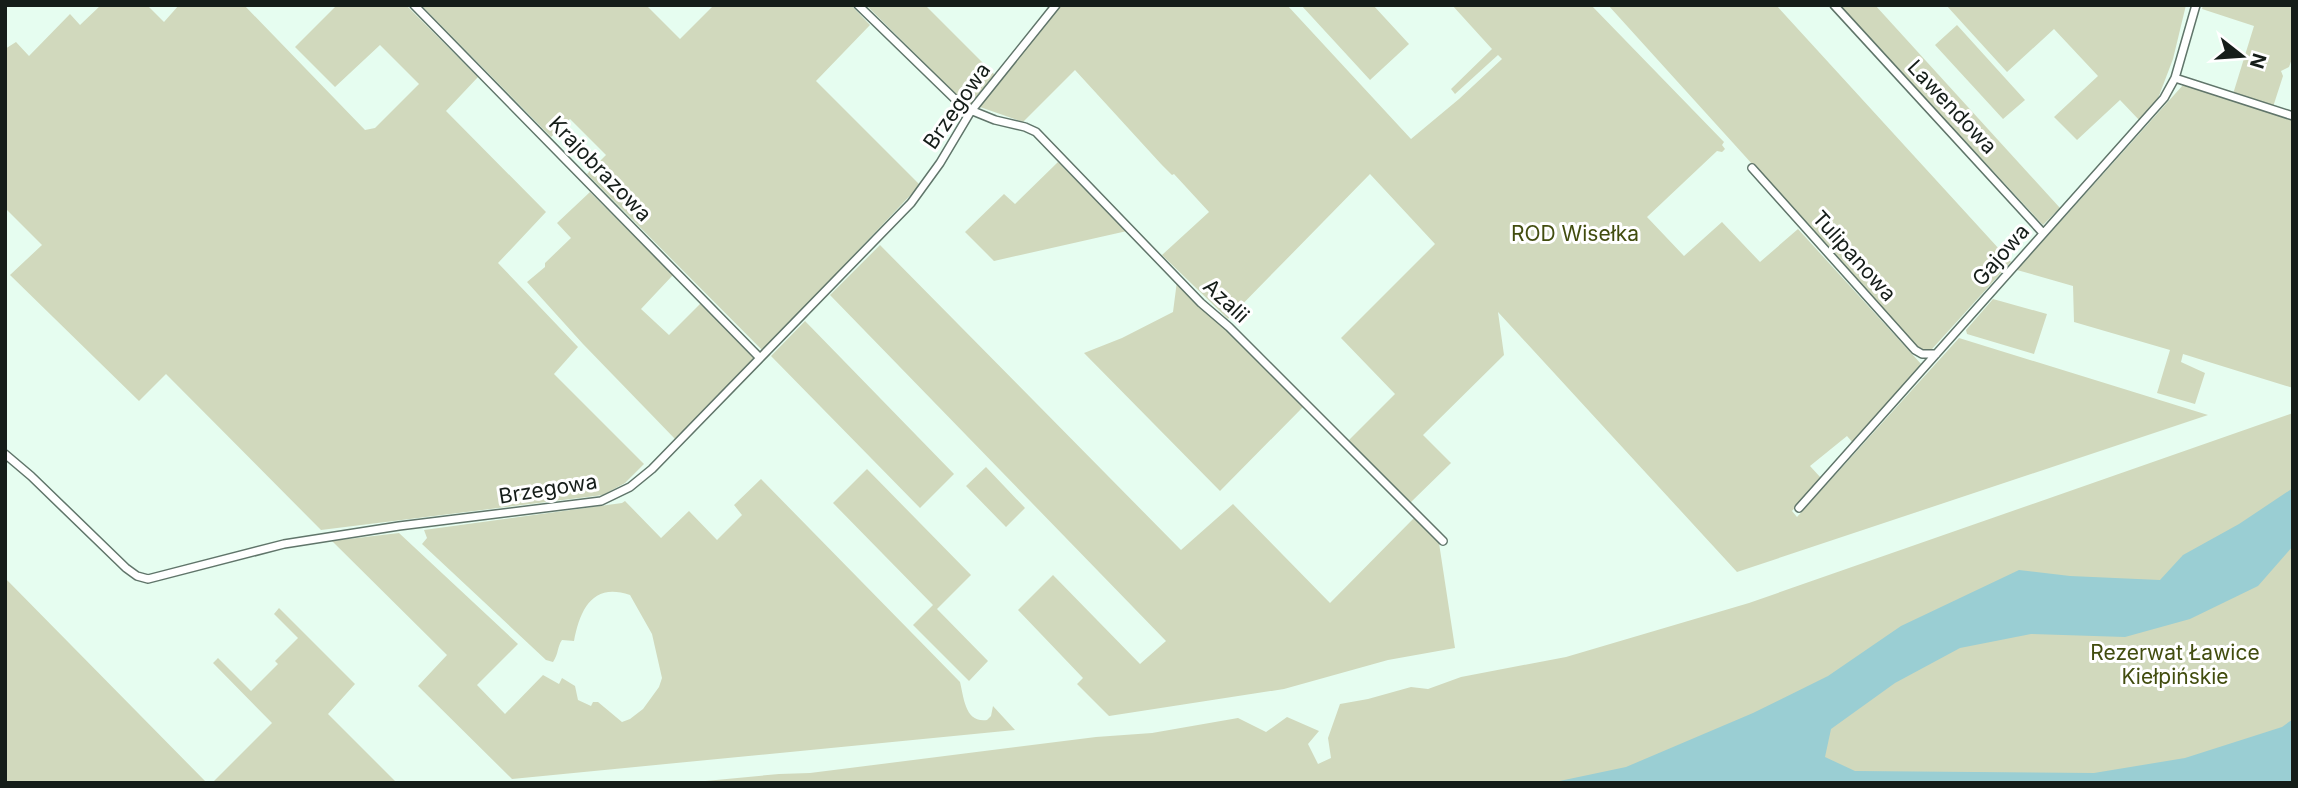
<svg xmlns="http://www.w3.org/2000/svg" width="2298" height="788" font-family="Inter,sans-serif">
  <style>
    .green { fill: #d1d9bd }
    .water { fill: #9aced3 }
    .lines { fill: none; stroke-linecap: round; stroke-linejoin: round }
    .street-casing { stroke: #60756a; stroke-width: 10 }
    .street { stroke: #fff; stroke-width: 7 }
    .labels { text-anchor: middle; stroke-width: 6; stroke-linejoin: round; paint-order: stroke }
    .street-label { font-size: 21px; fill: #151d19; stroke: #fff }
    .park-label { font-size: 21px; fill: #424d0f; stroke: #fff }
  </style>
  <rect width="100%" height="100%" fill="#e6fdf0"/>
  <path class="green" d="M101 5H147L164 22 179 5H244L365 130 375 128 419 84 380 45 335 87 295 47 337 5H406L478 77 446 111 546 212 498 263 578 347 554 374 644 464 625 483 603 495 321 530 166 374 139 401 10 275 42 245 5 208V49L16 42 29 56 70 14 80 25Z
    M421 5H646L680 39 714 5H851L870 25 816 81 920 185 763 351 587 174 606 155 570 119 551 137Z
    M866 5H925L995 75 972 105 966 104Z
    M1061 5H1287L1411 139 1459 99 1502 59 1498 55 1455 94 1451 89 1492 49 1452 5H1591L1724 142 1722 145 1725 149 1722 152 1717 151 1647 217 1684 256 1722 222 1760 262 1798 229 1922 365 1853 443 1847 436 1810 466 1821 478 1792 511 1797 517 1959 338 2208 415 1737 572 1498 312 1504 355 1423 435 1451 463 1410 503 1348 441 1395 394 1341 338 1435 244 1370 174 1228 319 1162 255 1209 212 1174 174 1172 175 1161 164 1075 70 1023 122 980 107 1001 78Z
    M1301 5H1373L1409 44 1370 80Z
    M1608 5H1776L2011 262 1932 349 1923 350 1919 348Z
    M1839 5H1875L2060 208 2043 225Z
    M1946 5H2186L2173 59 2157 101 2140 121 2120 100 2077 140 2054 117 2098 76 2054 29 2007 72Z
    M2203 5H2293V56L2289 67 2281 71 2283 76 2273 107 2233 94 2254 26 2202 9Z
    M1957 25 2025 100 2003 119 1935 45Z
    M2183 85 2293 120V388L2183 354 2181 362 2205 373 2195 404 2157 393 2170 350 2074 322 2073 286 2017 270Z
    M1058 162 1127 231 994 261 965 232 1004 194 1015 204Z
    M590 192 673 275 641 309 669 335 701 303 756 358 676 440 583 344 527 282 545 267V263L571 238 557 223Z
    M880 245 1181 550 1233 504 1330 603 1414 518 1439 543 1455 648 1388 660 1284 689 1109 716 1077 684 1083 678 1018 610 1053 575 1140 664 1166 641 830 295Z
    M1177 281 1303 407 1220 491 1084 353 1122 338 1173 312Z
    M1993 299 2047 314 2034 354 1967 334 1966 330Z
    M805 321 954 474 920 508 771 356Z
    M2293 413V783H684L779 774 810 773 1096 737 1152 733 1238 718 1266 732 1287 717 1319 731 1308 744 1318 764 1331 758 1328 738 1340 704 1368 699 1411 687 1428 689 1461 677 1566 657 1749 603Z
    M986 467 1025 508 1006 527 966 486Z
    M867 469 971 575 937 609 988 661 969 681 913 625 933 605 833 503Z
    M761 479 960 682C964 698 965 723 987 720L991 716 993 706 1015 730 512 779 418 686 447 655 332 541 399 533 518 644 477 685 505 714 543 675 559 684 562 678 575 686 578 700 591 706 593 702H598L622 722 630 719 643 709 659 687 662 678 652 634 630 595C593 582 580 609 574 641L562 640C557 647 559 653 553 662L546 660 422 544 427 538 424 530 622 503 625 501 661 538 689 511 717 540 742 515 734 505Z
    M5 578 206 782 5 781Z
    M279 608 355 684 328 714 397 783 213 782 272 723 213 663 218 658 251 691 278 664 275 661 298 638 274 614Z"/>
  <path class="water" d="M2293 488V546L2258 586 2190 619 2125 637 2031 634 1960 648 1895 683 1831 729 1825 757 1855 771 2094 773 2185 758 2282 727 2293 719V783H1550L1626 767 1753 713 1828 676 1901 626 2019 570 2070 576 2160 580 2183 555 2239 524Z"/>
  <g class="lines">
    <g class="street-casing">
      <path id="street" d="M414 5 760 358
        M858 5 963 107 995 120 1025 127 1036 132 1201 303 1229 327 1443 541
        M1834 5 2043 233
        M2175 78 2293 116
        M1752 168 1915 350 1922 354H1936
        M5 454 31 476 126 568 137 576 148 579 284 544 399 526 601 501 630 487 652 469 911 203 940 163 971 111 1056 5
        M1799 508 2164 98 2175 78 2196 5"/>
    </g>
    <use href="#street" class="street"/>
  </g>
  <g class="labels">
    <g class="street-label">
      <text transform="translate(957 106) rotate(-55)" y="7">Brzegowa</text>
      <text transform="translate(1952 107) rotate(47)" y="7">Lawendowa</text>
      <text transform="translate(600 169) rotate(46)" y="7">Krajobrazowa</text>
      <text transform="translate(2001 255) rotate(-49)" y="7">Gajowa</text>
      <text transform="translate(1854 256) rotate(48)" y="7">Tulipanowa</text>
      <text transform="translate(1226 301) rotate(43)" y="7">Azalii</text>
      <text transform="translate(548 489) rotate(-9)" y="7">Brzegowa</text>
    </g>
    <g class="park-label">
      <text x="1575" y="241">ROD Wisełka</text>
      <text x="2175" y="660">Rezerwat Ławice<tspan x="2175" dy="24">Kiełpińskie</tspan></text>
    </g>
  </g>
  <rect width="2298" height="788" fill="none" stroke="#151d19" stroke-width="14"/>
  <g transform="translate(2242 56) rotate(107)" stroke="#ffffff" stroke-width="5" paint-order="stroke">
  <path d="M0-5L12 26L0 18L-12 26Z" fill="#151d19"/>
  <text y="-10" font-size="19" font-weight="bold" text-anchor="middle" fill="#151d19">N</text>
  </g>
</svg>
